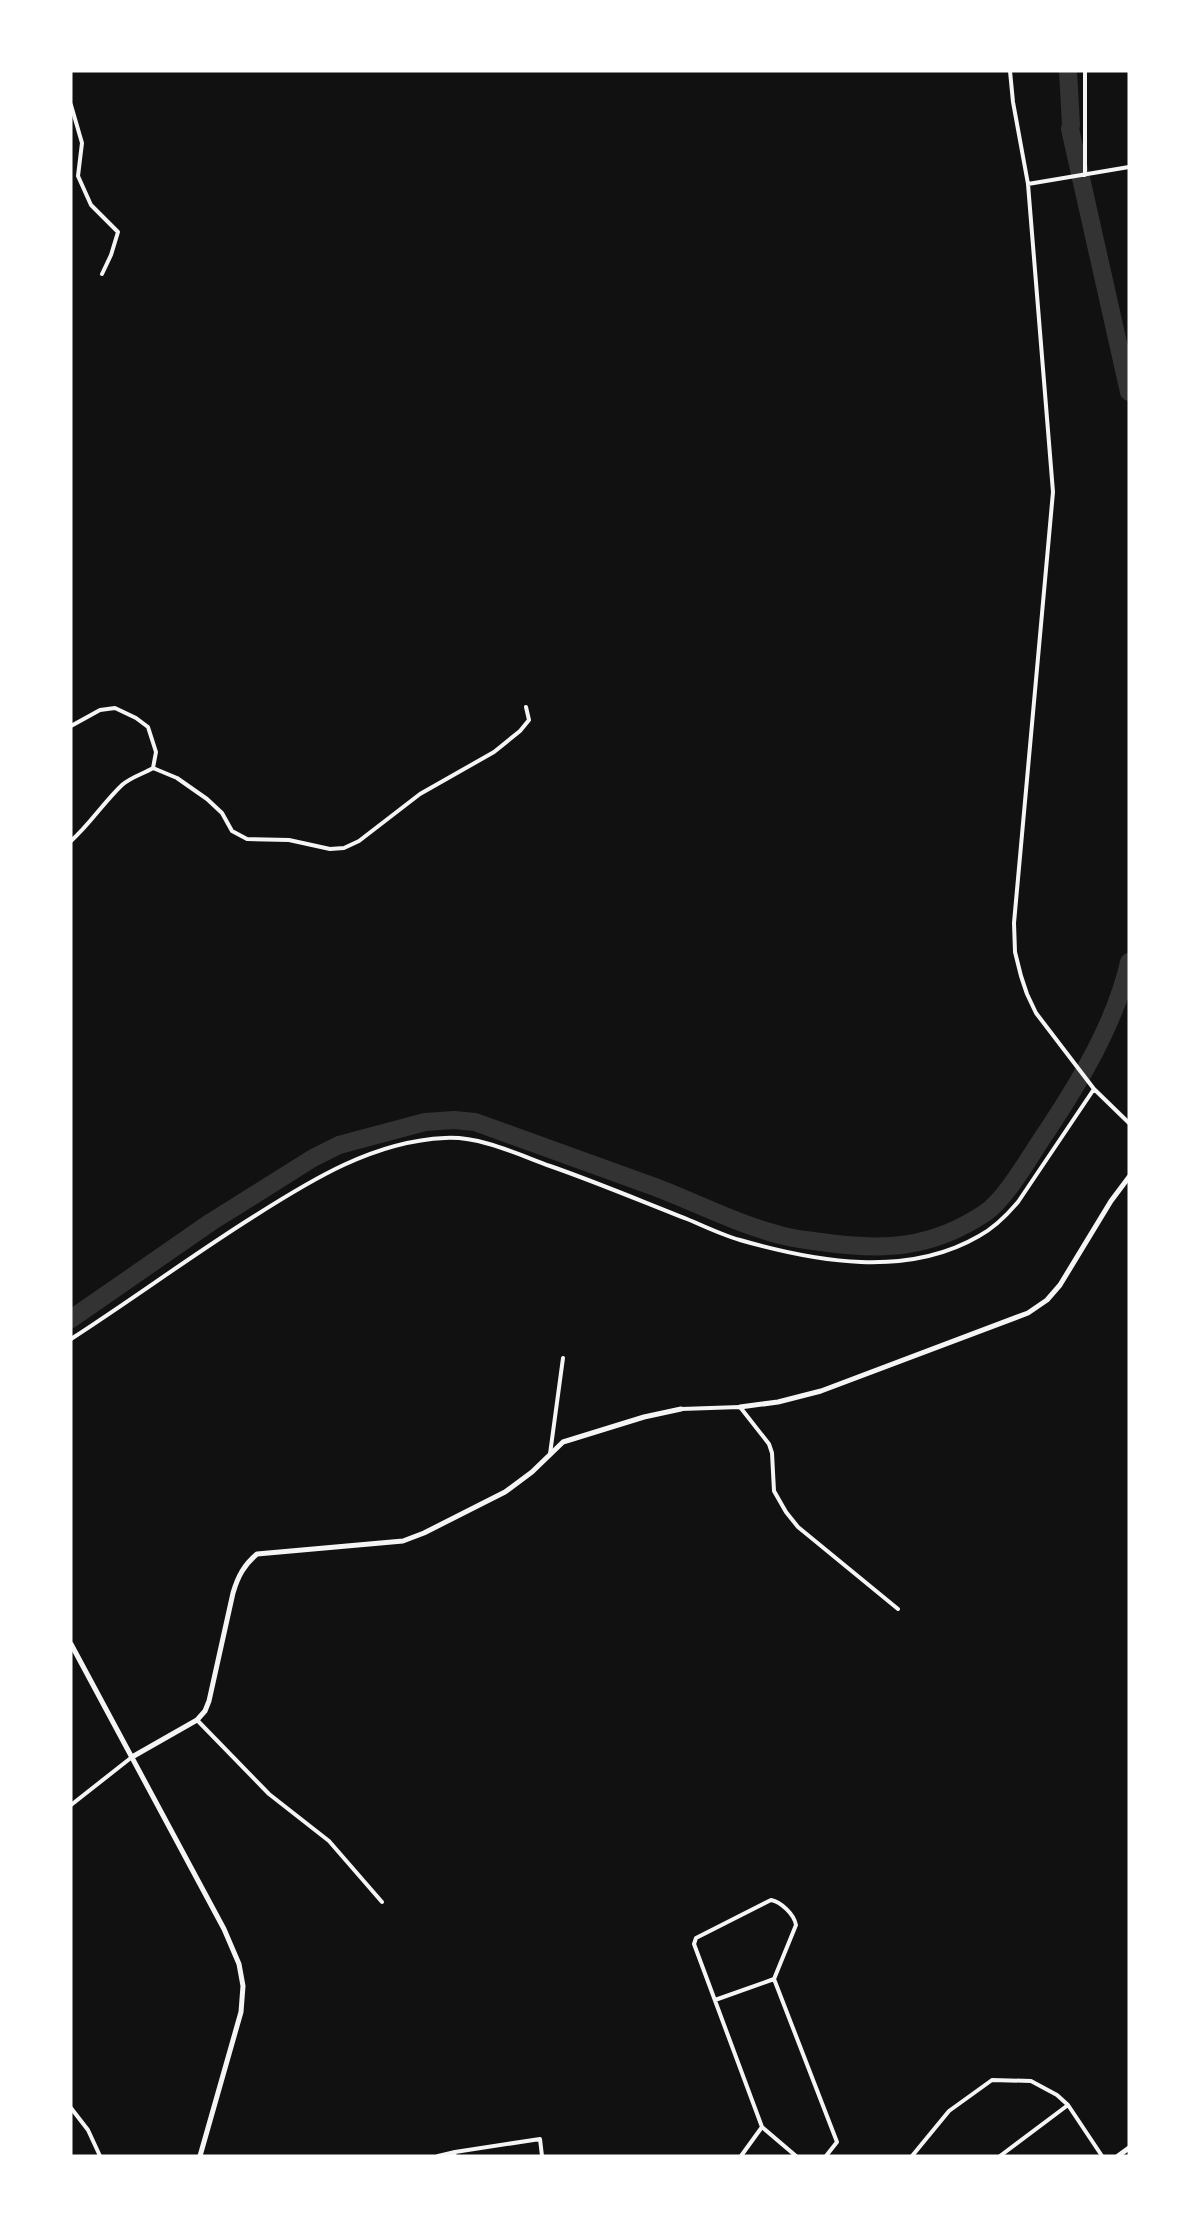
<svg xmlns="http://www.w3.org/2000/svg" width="1200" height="2227" font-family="Commissioner,sans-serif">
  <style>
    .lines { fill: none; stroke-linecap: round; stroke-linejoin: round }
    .river { stroke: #333; stroke-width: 18 }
    .minor { stroke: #f5f5f5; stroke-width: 4 }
    .tertiary { stroke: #f5f5f5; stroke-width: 5 }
  </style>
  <rect width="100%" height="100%" fill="#111"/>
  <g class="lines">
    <path class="river" d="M1068 71 1071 125 1070 129 1129 392
      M71 1319 211 1222 313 1158 339 1145 425 1122 454 1120 475 1122C535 1144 595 1165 655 1187 697 1203 737 1224 780 1235 793 1239 808 1240 821 1242 883 1251 931 1249 985 1213 1006 1199 1030 1156 1045 1134 1079 1083 1116 1022 1129 962"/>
    <path class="minor" d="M1010 71 1013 102 1028 184 1053 492 1014 923 1015 952 1021 976 1027 994 1036 1013 1094 1089 1129 1123
      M1085 71V175
      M71 105 82 143 78 176 91 205 118 232 111 255 102 274
      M1028 184 1129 167
      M71 726 100 710 115 708 136 718 148 727 156 752 153 768C143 774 131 777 122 785 104 802 90 824 71 841
      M153 768 177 778 207 799 222 813 232 831 247 839 289 840 330 849 344 848 359 841 420 794 494 752 520 731 529 720 526 707
      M71 1339C133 1299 191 1256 253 1217 311 1180 374 1141 445 1138 480 1136 517 1154 550 1166 596 1182 641 1201 687 1219 704 1226 722 1235 740 1240 816 1262 907 1278 979 1236 994 1228 1007 1215 1018 1202L1094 1089
      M681 1409 740 1407 769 1444 772 1453 774 1491 786 1512 798 1527 898 1609
      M550 1454 563 1358
      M197 1720 269 1794 329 1841 382 1902
      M71 1805 132 1757
      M715 2000 774 1979
      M71 2108 88 2130 100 2156
      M762 2127 694 1944 696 1938 771 1900C781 1902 794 1914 796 1925L774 1979 837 2142 826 2156
      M455 2152 540 2139 542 2156
      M438 2156 455 2152 454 2156
      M741 2156 762 2127 796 2156
      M912 2156 949 2111 992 2080 1031 2081 1057 2095 1068 2105
      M1000 2156 1068 2105 1102 2156"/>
    <path class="tertiary" d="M740 1407 778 1402 821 1391 1028 1313 1047 1300 1060 1285 1111 1201 1129 1177
      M71 1644 224 1929 239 1964 243 1986 241 2012 200 2156
      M132 1757 197 1720 205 1711 209 1701 233 1593C238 1576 244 1565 257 1554L403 1541 424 1533 505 1492 532 1472 563 1442 644 1417 681 1409
      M1118 2156 1129 2148"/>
  </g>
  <rect width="1200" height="2227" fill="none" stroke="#ffffff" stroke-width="145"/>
</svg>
